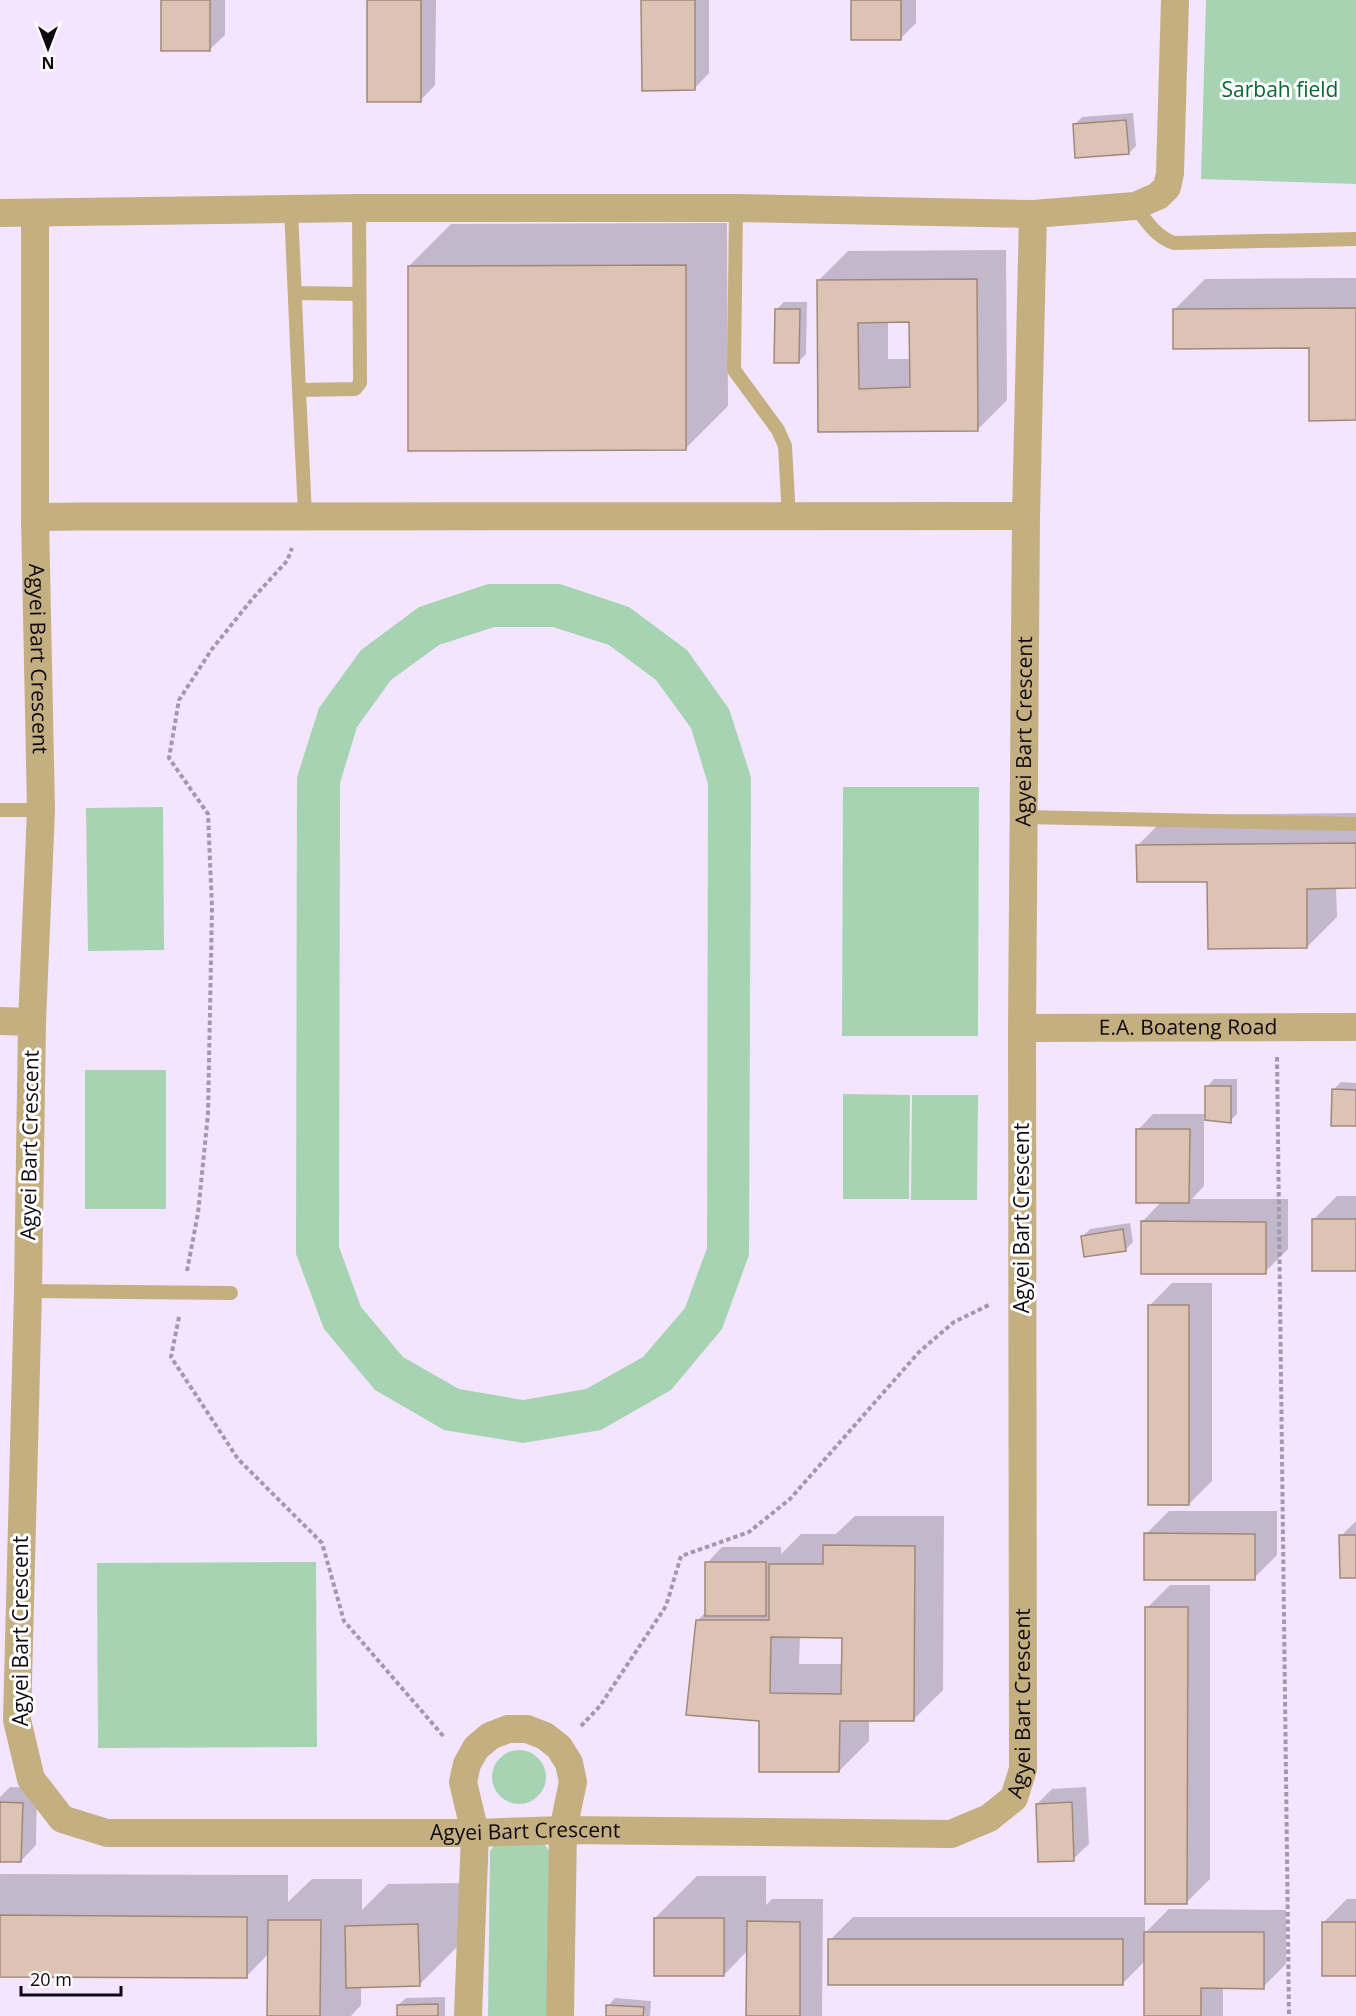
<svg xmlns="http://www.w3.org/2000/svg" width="1356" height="2016" font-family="'Open Sans',sans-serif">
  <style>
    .green { fill: #a6d3b1; fill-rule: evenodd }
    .shadow { fill: #0003; fill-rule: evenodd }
    .building { fill: #dcc3b3; stroke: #a08879; stroke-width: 1.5; fill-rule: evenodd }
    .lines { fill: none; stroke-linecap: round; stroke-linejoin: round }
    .path { stroke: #a499ac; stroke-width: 4; stroke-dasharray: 4.5 3; stroke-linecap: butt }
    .lane { stroke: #c4af81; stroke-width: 14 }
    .street { stroke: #c4af81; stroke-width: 28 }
    .labels { text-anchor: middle; stroke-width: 6; stroke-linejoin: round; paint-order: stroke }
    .park-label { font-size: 21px; fill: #086734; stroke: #fff }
    .street-label { font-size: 21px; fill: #0f0a12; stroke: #fff }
  </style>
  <rect width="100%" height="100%" fill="#f4e5fe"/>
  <path class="green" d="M1206 0H1356V184L1201 179Z
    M488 584H560L629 607 687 650 729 709 751 777 749 1255 722 1329 671 1390 601 1430 523 1443 444 1430 375 1390 324 1329 296 1254 297 777 319 708 361 650 419 607ZM494 627H553L609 645 656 680 691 728 708 784 707 1248 685 1308 643 1357 586 1389 523 1400 459 1389 403 1357 361 1307 339 1247 340 783 357 727 391 680 439 645Z
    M843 787H979L978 1036H842Z
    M163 807 164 950 88 951 86 808Z
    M85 1070H166V1209H85Z
    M843 1094 910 1095 909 1199H843Z
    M912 1095H978L977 1200H911Z
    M316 1562 317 1747 98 1748 97 1563Z
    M492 1777a27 27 0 1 1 54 0a27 27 0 1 1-54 0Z
    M496 1842H543L549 1851 547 2016H488L490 1851Z"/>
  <path class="shadow" d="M162 0H225V35L209 50Z
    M369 0H436L435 85 420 101Z
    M643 0H709V73L694 89Z
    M853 0H916V23L901 38Z
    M1133 113 1136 146 1129 153 1074 125 1082 117Z
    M727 223 728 406 686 448 409 266 451 224Z
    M1006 250 1007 400 977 430 819 431 818 281 848 251ZM888 321H911V359H888Z
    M1356 278V419L1310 347 1175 309 1205 279Z
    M784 302H807L806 354 798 362 777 309Z
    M1356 813V887H1336L1337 917 1307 947 1209 880 1138 845 1168 815Z
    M1214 1079H1237V1114L1230 1121 1204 1118V1186L1192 1199H1288V1249L1265 1272 1142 1222 1162 1201 1138 1130 1153 1114H1207V1087Z
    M1341 1082 1356 1083V1125L1333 1090Z
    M1337 1196H1356V1270L1314 1219Z
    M1130 1223 1133 1242 1126 1249 1083 1236 1090 1229Z
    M1172 1283H1212V1481L1189 1504 1149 1306Z
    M1169 1511H1277V1555L1254 1578 1146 1534Z
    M855 1516H944L943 1690 913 1720H869V1741L839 1771 761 1720 697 1621 707 1611V1563L722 1547H781V1554L801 1534H836ZM800 1636 844 1637 843 1664H799Z
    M1356 1521V1576L1341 1536Z
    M1170 1585H1210V1879L1187 1902 1147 1608Z
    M10 1787 37 1788 36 1845 21 1861H0V1797Z
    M1086 1787 1089 1844 1073 1859 1037 1804 1052 1789Z
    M0 1874 288 1875V1902L312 1879H362V1910L388 1884 460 1883 461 1943 419 1985 361 1986V2005L351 2016H269V1953L246 1977 0 1976Z
    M697 1876H766V1905L772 1899H823L822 2016H748V1950L724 1975 655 1918Z
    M1347 1899H1356V1975L1324 1922Z
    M1169 1909 1286 1910V1964L1263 1987H1223V2016H1145L1146 1960 1122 1984 830 1940 853 1917H1145V1933Z
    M445 1997V2016H399L398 2005 406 1998Z
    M615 1998 651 2001 650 2016H607L608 2006Z"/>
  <path class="building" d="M161 0H210V51H161Z
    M367 0H421V102H367Z
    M641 0H695V90L642 91Z
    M851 0H901V40H851Z
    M1126 120 1129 154 1075 158 1073 124Z
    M686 265V450L408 451V266Z
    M977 279 978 431 818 432 817 280ZM909 322 910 387 859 389 858 323Z
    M1356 308V420L1309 421V348L1173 349V309Z
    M775 309H800L799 363H774Z
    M1356 843V888L1307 889V948L1208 949 1207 882H1137L1136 845Z
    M1205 1086H1231V1123L1205 1120Z
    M1332 1089 1356 1090V1126H1331Z
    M1136 1129H1190L1189 1203H1136Z
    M1312 1219H1356V1271H1312Z
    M1141 1221 1266 1222V1274H1141Z
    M1123 1229 1126 1251 1084 1257 1081 1236Z
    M1148 1305H1189V1505H1148Z
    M1144 1533 1255 1534V1580H1144Z
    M1339 1535H1356V1578H1340Z
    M823 1545 915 1546 914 1721H840L839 1772H759V1721L686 1715 696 1620H769V1564H823ZM771 1637 842 1638 841 1694 770 1693Z
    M705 1562H766V1616H705Z
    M1145 1607H1188L1187 1904H1145Z
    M0 1802 23 1803 21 1862H0Z
    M1072 1802 1074 1861 1038 1862 1036 1804Z
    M0 1915 247 1917V1978L0 1977Z
    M654 1918H724V1976H654Z
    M268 1920H321L320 2016H267Z
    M747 1921 800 1922V2016H746Z
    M1322 1922H1356V1976H1322Z
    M418 1924 420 1986 346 1988 345 1926Z
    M1144 1932H1264V1989L1201 1988V2016H1144Z
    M828 1939H1123V1985H828Z
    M438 2004V2016H397V2005Z
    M606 2005 644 2007 643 2016H606Z"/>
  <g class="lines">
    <path class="path" d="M1277 1057 1289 2016
      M187 1271 198 1213 208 1114 212 908 208 814 169 758 179 700 212 649 253 598 287 561 292 548
      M179 1317 171 1357 238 1459 322 1543 344 1621 445 1738
      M581 1726 600 1706 666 1606 681 1556 749 1532 790 1499 919 1352 954 1322 991 1304"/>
    <path class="lane" d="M1135 206C1147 222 1155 236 1174 243L1356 239
      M736 208 734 370 778 430 785 446 789 518
      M291 209 299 390
      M296 293 358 294
      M305 515 299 390 355 389 360 383 359 208
      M0 810H41
      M1024 817 1356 824
      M28 1291 231 1293"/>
    <g class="street">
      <path d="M0 213 359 208H736L1033 214 1135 206 1158 196 1167 187 1170 173 1175 0"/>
      <path id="s1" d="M35 213V517L41 810 32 1022 28 1291 17 1720 31 1779 62 1819 107 1833H475L563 1830 951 1834 989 1818 1014 1798 1023 1769 1022 1028 1026 516 1033 214"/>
      <path d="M35 517C365 514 695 519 1026 516"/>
      <path d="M0 1021 32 1022"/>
      <path id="s2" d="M1022 1028 1356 1027"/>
      <path d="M468 2016 475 1833 463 1782 467 1764 476 1748 490 1736 508 1729H527L545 1736 559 1747 569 1763 573 1782 563 1830 560 2016"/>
    </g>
  </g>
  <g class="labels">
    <g class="park-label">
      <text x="1280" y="97">Sarbah field</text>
    </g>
    <g class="street-label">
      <text dy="7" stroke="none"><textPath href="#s1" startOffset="446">Agyei Bart Crescent</textPath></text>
      <text dy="7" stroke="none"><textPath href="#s1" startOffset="3651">Agyei Bart Crescent</textPath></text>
      <text dy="7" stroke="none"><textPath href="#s2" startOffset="166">E.A. Boateng Road</textPath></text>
      <text transform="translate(30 1145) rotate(-89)" y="7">Agyei Bart Crescent</text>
      <text transform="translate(1022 1218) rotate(-90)" y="7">Agyei Bart Crescent</text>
      <text transform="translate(21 1631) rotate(-90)" y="7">Agyei Bart Crescent</text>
      <text dy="7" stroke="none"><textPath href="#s1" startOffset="2679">Agyei Bart Crescent</textPath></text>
      <text dy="7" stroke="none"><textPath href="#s1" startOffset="2084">Agyei Bart Crescent</textPath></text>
    </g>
  </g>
  <g transform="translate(48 48) rotate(180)" stroke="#ffffff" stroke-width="4.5" paint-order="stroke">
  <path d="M0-4.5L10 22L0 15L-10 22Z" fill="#0f0a12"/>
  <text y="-9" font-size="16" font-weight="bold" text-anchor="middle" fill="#0f0a12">N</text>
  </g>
  <path d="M21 1986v9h100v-9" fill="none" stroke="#0f0a12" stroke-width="3"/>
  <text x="30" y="1986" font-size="18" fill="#0f0a12" stroke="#ffffff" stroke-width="4.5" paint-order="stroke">20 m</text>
</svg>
